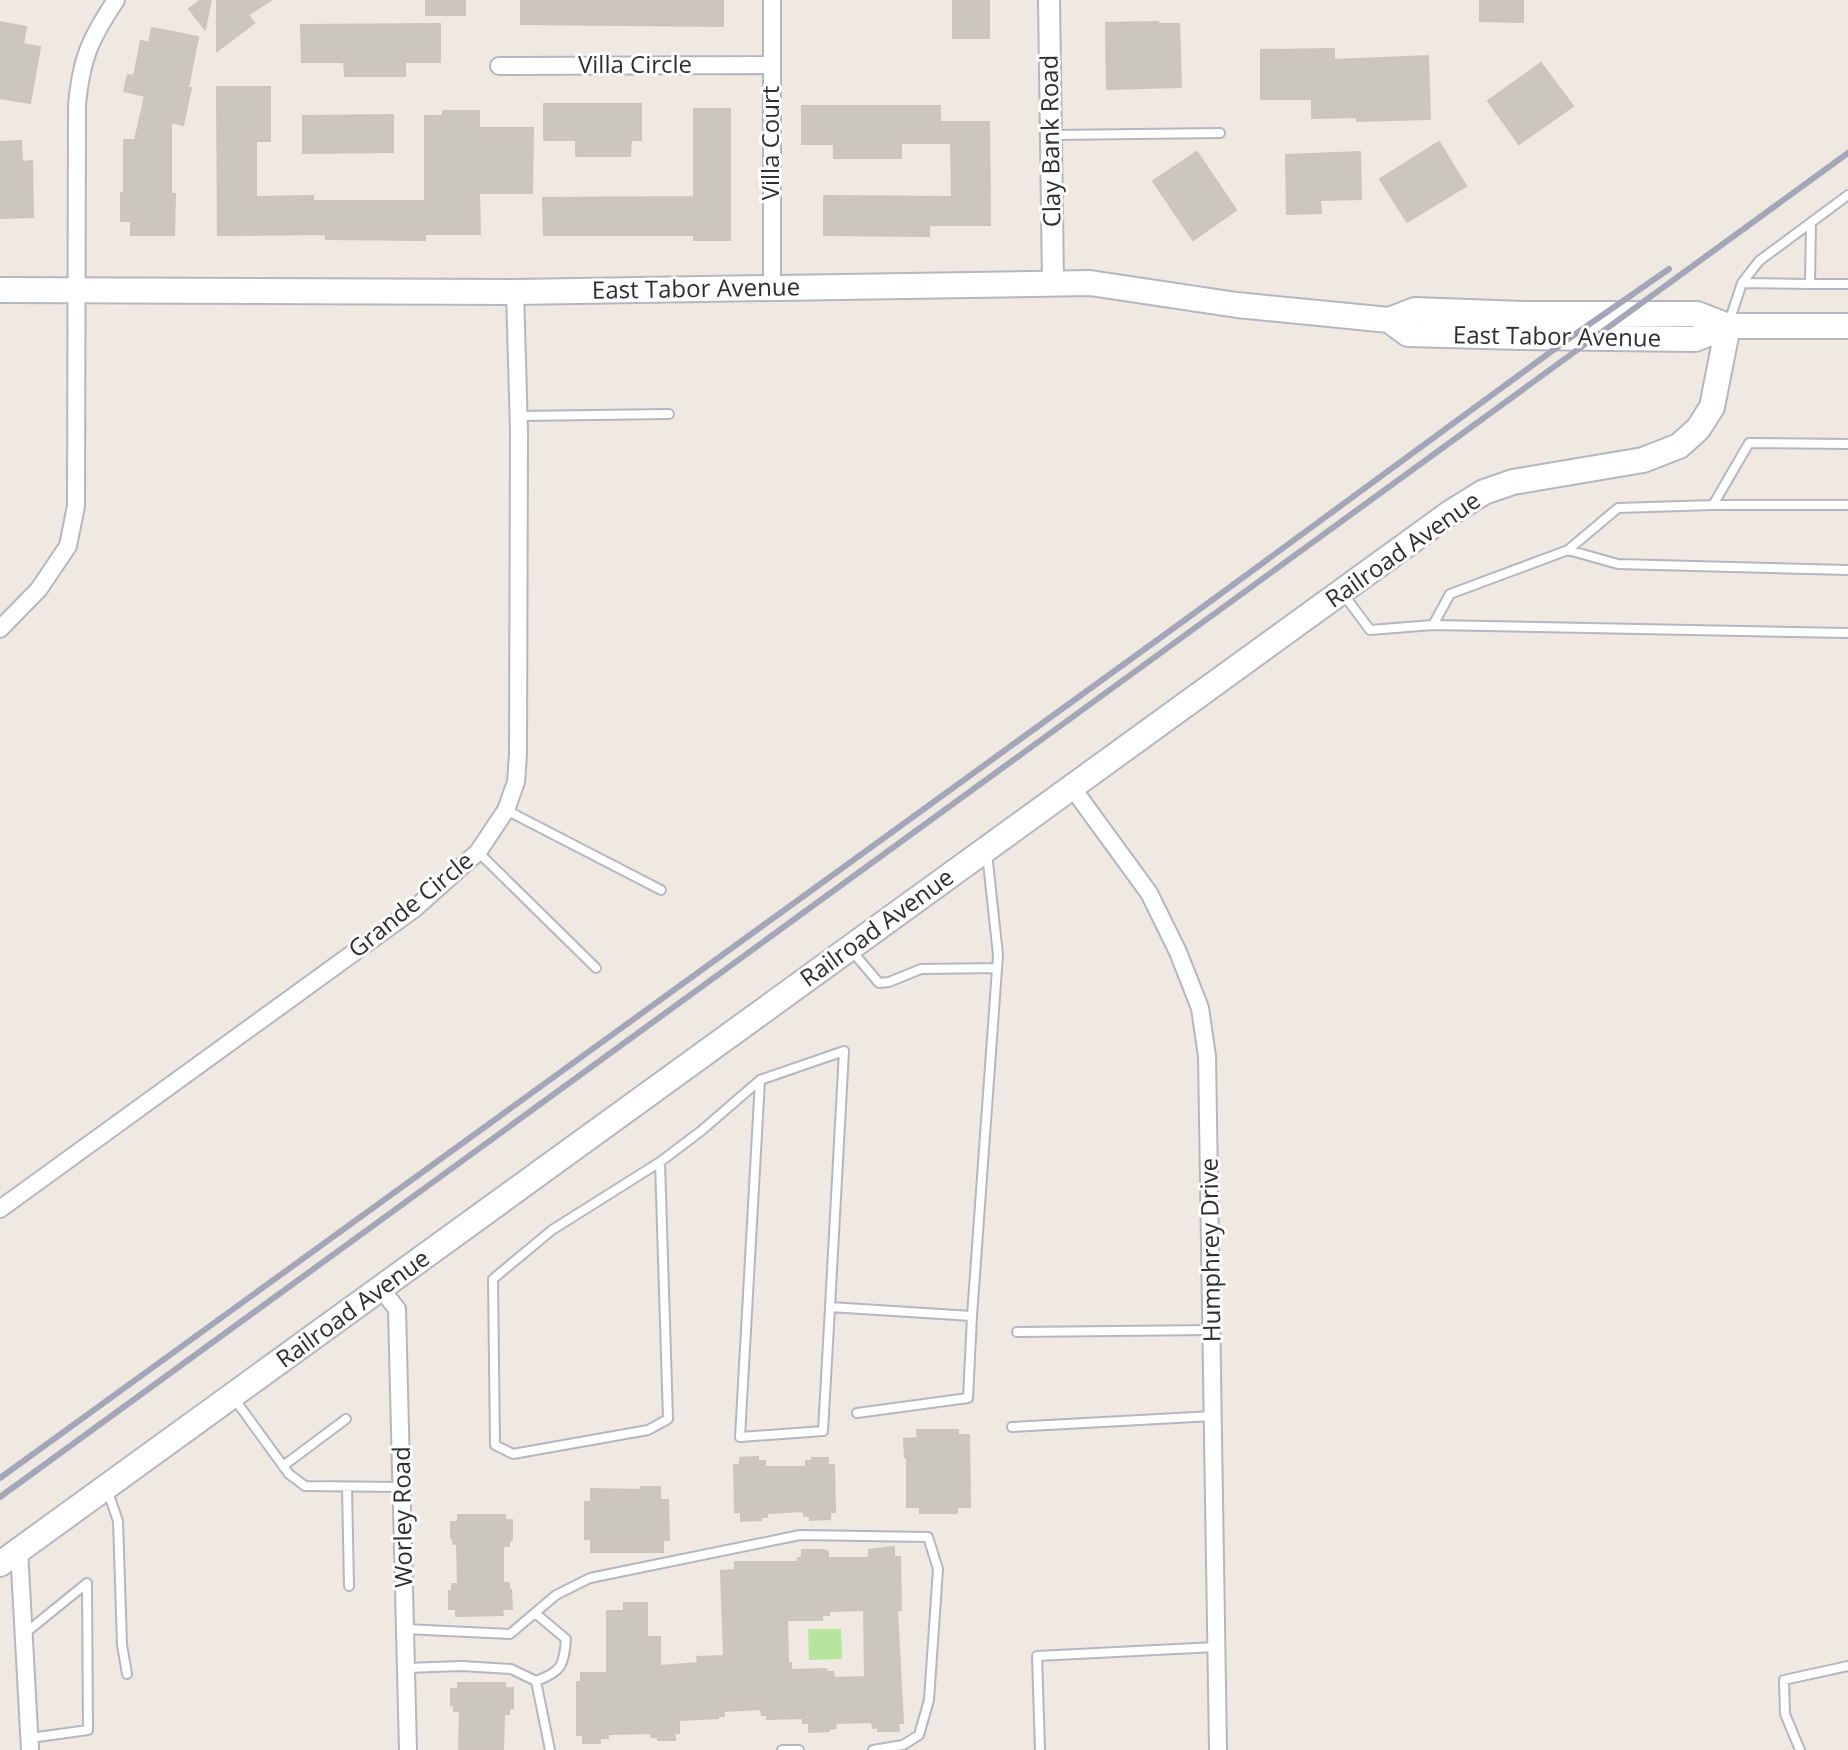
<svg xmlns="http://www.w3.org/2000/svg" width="1848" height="1750" font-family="'Open Sans',sans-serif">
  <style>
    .grass { fill: #b6e59e }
    .building { fill: #cbc7bf; stroke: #cbc5ba; stroke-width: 2; fill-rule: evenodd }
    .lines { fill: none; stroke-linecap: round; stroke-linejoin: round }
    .service-casing { stroke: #b4b7c1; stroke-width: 12 }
    .minor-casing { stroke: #b4b7c1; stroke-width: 20 }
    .tertiary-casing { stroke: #b4b7c1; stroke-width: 24 }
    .secondary-casing { stroke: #b4b7c1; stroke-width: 28 }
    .service { stroke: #fff; stroke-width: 8 }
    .minor { stroke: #fff; stroke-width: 16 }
    .tertiary { stroke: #fff; stroke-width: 20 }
    .secondary { stroke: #fff; stroke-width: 24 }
    .rail { stroke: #a3a6b8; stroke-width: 6 }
    .labels { text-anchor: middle; stroke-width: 6; stroke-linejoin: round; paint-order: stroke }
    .street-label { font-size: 24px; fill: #2e2e2e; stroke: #fff }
  </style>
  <rect width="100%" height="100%" fill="#efe9e1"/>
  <path class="grass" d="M808 1629H841L842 1659 809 1660Z"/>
  <path class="building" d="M201 0H211L205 29 189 9Z
    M217 0H271L248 15 254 23 217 51Z
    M426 0H465V15H426Z
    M521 0H723V26L521 24Z
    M953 0H989V38H953Z
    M1480 0H1523V22L1480 21Z
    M0 22 26 27 23 44 40 47 30 103 0 98Z
    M1158 22 1157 24H1179L1181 87 1107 89 1106 23Z
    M440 24V62H405V76H345L344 62H302L301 25Z
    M152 28 198 37 188 88H191L183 125 171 122V194H175L174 235H131V221H121V193H124V140H135L145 96 124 91 128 75 134 76 141 41 149 43Z
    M1334 49V60L1428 56 1430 119 1357 121V117L1312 118V99H1261V50Z
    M1541 63 1573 106 1519 144 1488 101Z
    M217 87H270V141H256V197L313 196V201H425V116H443V111H479V128H533L532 193H479L480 234H425V240L326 239V234L218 235Z
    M544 104H641V140H631L630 156H576V140H544Z
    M802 106H940V122H989L990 225H929V236L824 235V196L952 197 951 143H901V158H834V144H802Z
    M694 109H730V240H694V235H544L543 198 694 197Z
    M393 115V152L303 153V116Z
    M21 141 22 162 32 161 33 217 0 218V142Z
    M1439 142 1466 186 1407 222 1380 179Z
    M1197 152 1236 210 1193 240 1153 181Z
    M1360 152 1361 199 1320 200 1321 213 1287 214 1286 155Z
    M917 1430H958V1435H969L970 1507H957V1513H920V1507H907V1457H905L904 1439 918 1438Z
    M758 1457V1461H765V1467H806V1461H812V1458H828V1465H834L835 1512H830V1519L810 1520V1516H804V1511L767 1513V1517H761V1520L741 1521V1512H735L734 1465H740V1458Z
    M641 1487H660V1500H668L669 1540H663V1552H591V1538L585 1539V1502H591V1489L641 1490Z
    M458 1515H505V1520H512V1540L509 1541V1546H503V1583H509V1590H511L512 1609H502L503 1615 456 1616V1609H449V1591H452V1584H458L457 1543 453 1544V1537L451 1538V1522H458Z
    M894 1547V1557H900L901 1610H897L903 1723H898L899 1731H878V1727L873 1728 872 1722 835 1723 836 1728 829 1729V1731L809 1732V1723H803V1718L767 1719V1715H762L761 1709 724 1711V1716H718V1718L679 1720V1733H674L675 1740H658V1737H651V1733L608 1734V1738H600V1743H583V1735H577V1682H581V1673H607V1611H624V1603H647V1637H660V1666L698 1663 697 1657 724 1656 721 1571 735 1570V1562H798V1558H802V1550H823L828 1552V1558H869V1550ZM864 1610 865 1677 834 1678 833 1672H827L826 1669 791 1670V1663H788L787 1620H822V1615H829V1611Z
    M458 1683H505V1688H513V1708L509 1709V1714H504L503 1750H459L460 1711H454V1705H451V1689H458Z"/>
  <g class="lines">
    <g class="service-casing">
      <path id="service" d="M1053 135 1220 133
        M1742 283 1810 284 1811 223
        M1810 284H1848
        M1729 322 1742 283 1759 261 1848 195
        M519 416 669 414
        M1713 505H1848
        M1568 550 1618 564 1848 570
        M1344 595 1370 630 1433 625 1848 633
        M1433 625 1450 594 1568 550 1618 508 1713 505 1749 443 1848 444
        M506 810 661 890
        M478 852 596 968
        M851 950 879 983 889 982 921 969 997 968
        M660 1162 552 1230 493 1279 495 1445 513 1454 648 1430 668 1419 660 1162 701 1131 760 1080
        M830 1307 844 1051 760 1080 740 1437 823 1431 830 1307 972 1316 998 955 987 853
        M1017 1332 1212 1330
        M233 1397 289 1474 305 1486 403 1487
        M857 1413 968 1398 972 1316
        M1012 1427 1213 1416
        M283 1466 346 1419
        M347 1487 349 1586
        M108 1492 118 1521 122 1645 127 1674
        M535 1613 566 1639C564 1666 561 1672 536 1681
        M405 1629 510 1634 556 1595 590 1578 800 1535 928 1537 938 1569 929 1700 919 1735 903 1745 873 1750
        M24 1634 87 1583 88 1730 30 1738
        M406 1668 462 1666 511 1669 536 1681 550 1750
        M782 1750H799
        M1040 1750 1037 1656 1216 1647
        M1800 1750 1785 1714 1784 1680 1848 1666"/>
    </g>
    <g class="minor-casing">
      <path id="minor" d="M772 0V287
        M499 66 771 65
        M0 629 39 589 68 546 76 506 77 105C81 59 90 39 116 0
        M1071 786 1149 893 1178 952 1200 1008 1207 1056 1218 1750
        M0 1209 414 909 478 852 506 810 516 782 518 754 519 431 515 292
        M381 1289 397 1309 408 1750
        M19 1549 30 1750"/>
    </g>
    <g class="tertiary-casing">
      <path id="tertiary" d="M1049 0 1053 282"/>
    </g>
    <g class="secondary-casing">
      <path id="secondary" d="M0 290 515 292 1090 283 1237 305 1389 320 1415 310 1522 314H1697L1728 326
        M1389 320 1408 334 1522 337 1695 339 1728 326H1848
        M0 1564 1450 513 1484 492 1513 482 1643 460 1679 446 1698 429 1712 407 1728 326"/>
    </g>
    <use href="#service" class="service"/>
    <use href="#minor" class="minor"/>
    <use href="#tertiary" class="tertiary"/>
    <use href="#secondary" class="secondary"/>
    <path class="rail" d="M0 1478 1189 617 1571 337 1669 269
      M0 1497 1848 153"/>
  </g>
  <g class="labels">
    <g class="street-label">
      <text x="635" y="73">Villa Circle</text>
      <text transform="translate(1051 141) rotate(-91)" y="8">Clay Bank Road</text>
      <text transform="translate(771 143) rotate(-90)" y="8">Villa Court</text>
      <text transform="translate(696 289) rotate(-1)" y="8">East Tabor Avenue</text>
      <text transform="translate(1557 337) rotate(1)" y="8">East Tabor Avenue</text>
      <text transform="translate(1403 550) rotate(-35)" y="8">Railroad Avenue</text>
      <text transform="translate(411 905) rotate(-39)" y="8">Grande Circle</text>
      <text transform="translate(877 928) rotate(-36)" y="8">Railroad Avenue</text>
      <text transform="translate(1211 1250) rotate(-91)" y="8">Humphrey Drive</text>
      <text transform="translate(353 1309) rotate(-36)" y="8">Railroad Avenue</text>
      <text transform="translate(403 1517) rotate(-91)" y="8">Worley Road</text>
    </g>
  </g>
</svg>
